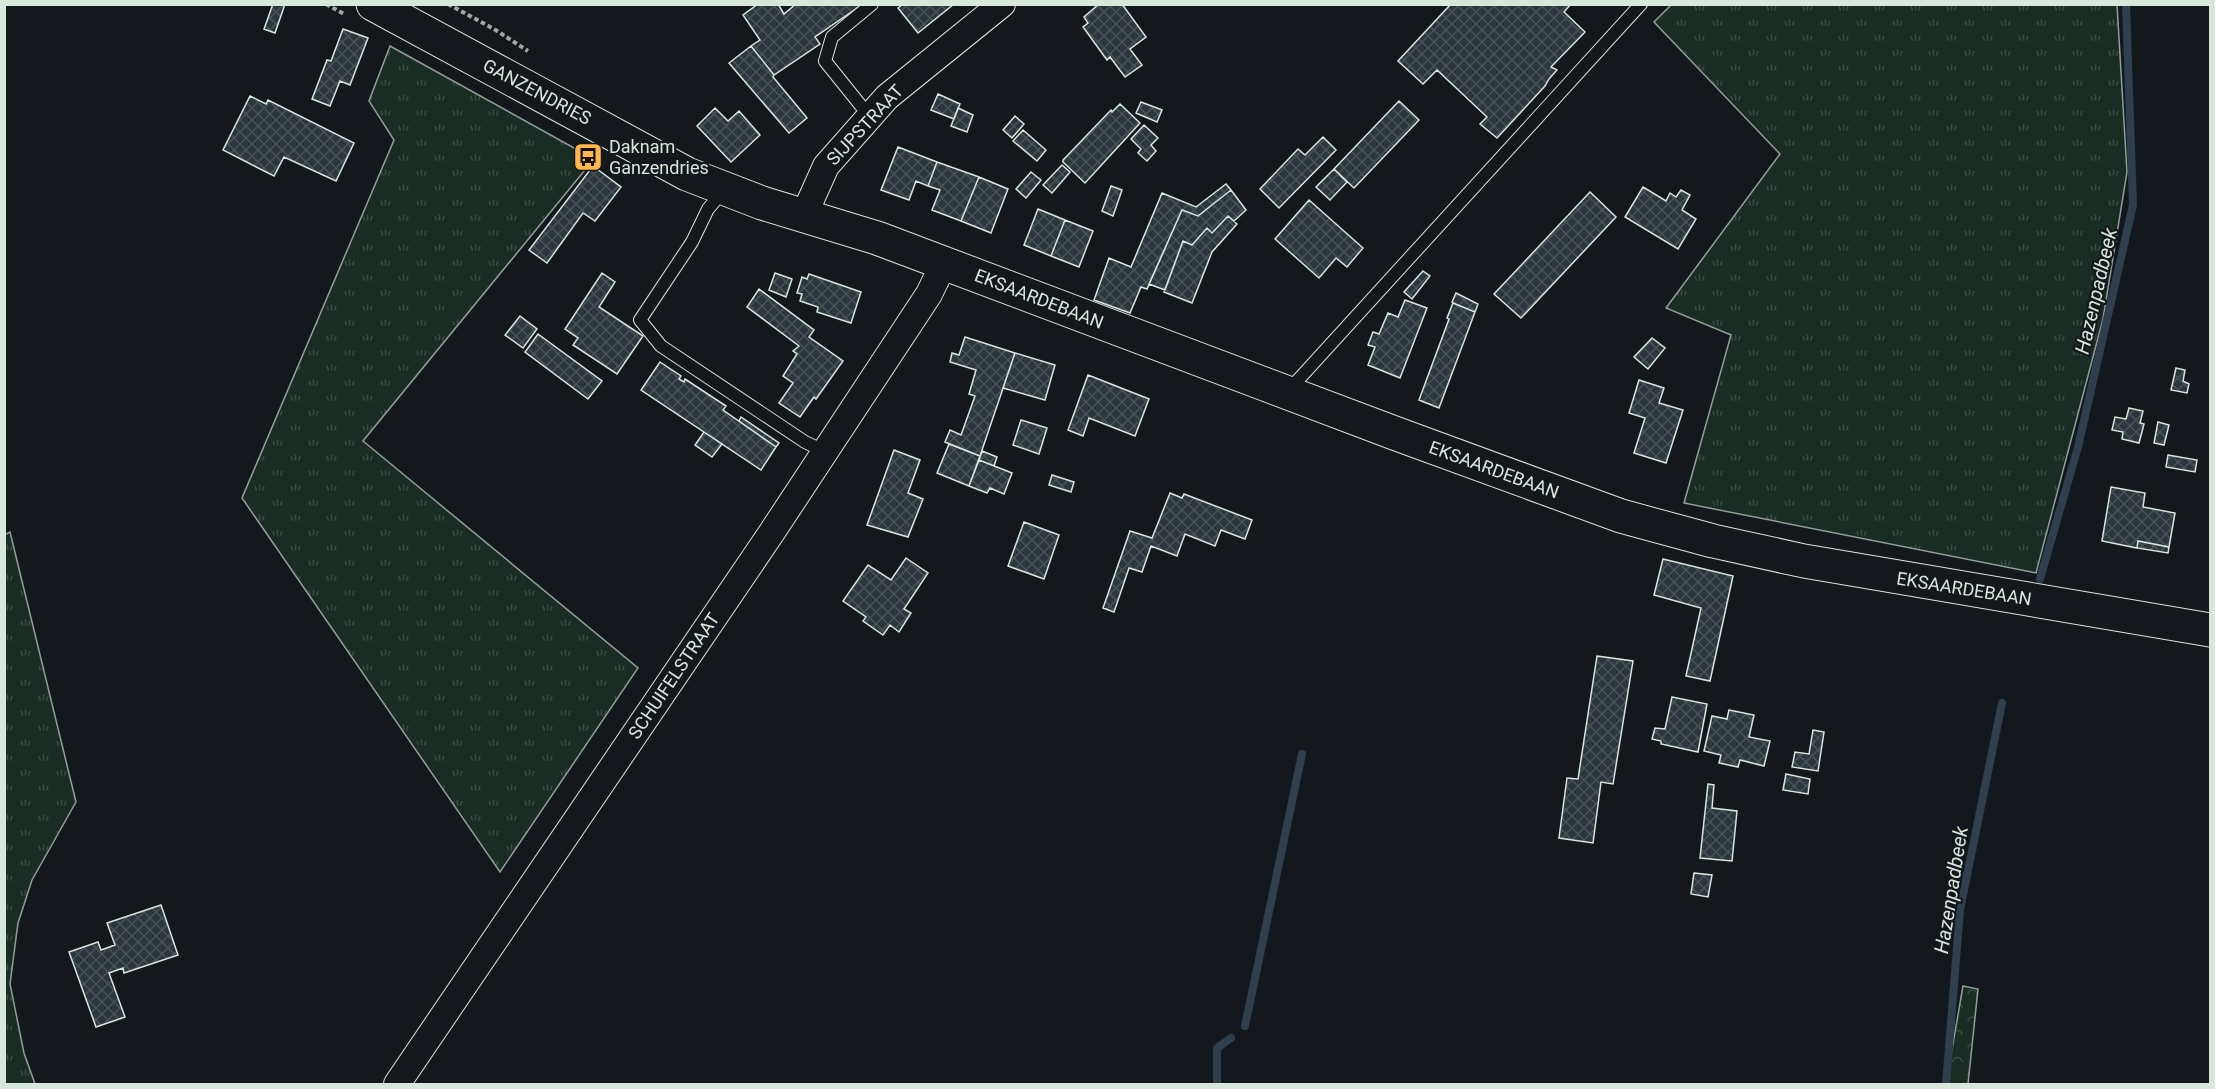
<svg xmlns="http://www.w3.org/2000/svg" width="2215" height="1089" font-family="Roboto,sans-serif">
  <style>
    .grass { fill: url(#grass-tufts); stroke: #939e99; stroke-width: 1.5 }
    .forest { fill: url(#forest-crowns); stroke: #939e99; stroke-width: 1.5 }
    .lines { fill: none; stroke-linecap: round; stroke-linejoin: round }
    .stream { stroke: #2f3f4d; stroke-width: 8 }
    .building { fill: url(#building-cross-hatch); stroke: #d8e6dc; stroke-width: 1.5 }
    .lane-casing { stroke: #d8e6dc; stroke-width: 14 }
    .street-casing { stroke: #d8e6dc; stroke-width: 28 }
    .secondary-casing { stroke: #d8e6dc; stroke-width: 35 }
    .path { stroke: #9da8a2; stroke-width: 4; stroke-dasharray: 4.5 3; stroke-linecap: butt }
    .lane { stroke: #14181c; stroke-width: 12 }
    .street { stroke: #14181c; stroke-width: 26 }
    .secondary { stroke: #14181c; stroke-width: 33 }
    .labels { text-anchor: middle; stroke-width: 4.5; stroke-linejoin: round; paint-order: stroke }
    .street-label { font-size: 18px; fill: #d8e6dc; stroke: #14181c }
    .poi-label { font-size: 18px; fill: #d8e6dc; stroke: #14181c; text-anchor: start }
    .water-label { font-size: 20px; font-style: italic; fill: #d8e6dc; stroke: #14181c }
  </style>
  <defs>
    <pattern id="grass-tufts" width="24" height="20" patternUnits="userSpaceOnUse" patternTransform="scale(1.5)"><rect width="24" height="20" fill="#1a2d24"/><path d="M3 7l-1-3M5 7V3M7 7l1-3M15 17l-1-3M17 17v-4M19 17l1-3" fill="none" stroke="#3b4b43"/></pattern>
    <pattern id="forest-crowns" width="20" height="18" patternUnits="userSpaceOnUse" patternTransform="scale(1.5)"><rect width="20" height="18" fill="#1a2d24"/><path d="M2 6a3 3 0 1 1 6 0M12 15a3 3 0 1 1 6 0" fill="none" stroke="#3b4b43"/></pattern>
    <pattern id="building-cross-hatch" width="8" height="8" patternUnits="userSpaceOnUse" patternTransform="scale(1.5)"><rect width="8" height="8" fill="#2c363c"/><path d="M0 0l8 8M0 8l8-8" fill="none" stroke="#4a5358"/></pattern>
  </defs>
  <rect width="100%" height="100%" fill="#14181c"/>
  <path class="grass" d="M1672 4 2117 5 2127 172 2103 319 2036 573 1684 503 1731 335 1666 308 1780 154 1654 22Z
    M390 46 594 159 363 441 638 668 500 872 242 498 394 140 369 101Z
    M10 532 76 802 32 880 18 923 10 984 24 1053 35 1084H4V535Z"/>
  <path class="forest" d="M1963 986 1978 989 1968 1084H1946Z"/>
  <g class="lines">
    <path class="stream" d="M2040 579 2078 447 2133 205 2126 4
      M1245 1026 1302 754
      M1217 1084V1048L1231 1038
      M1946 1084 1960 910 2002 703"/>
  </g>
  <path class="building" d="M273 4H285L275 33 264 29Z
    M758 4H778L784 14 796 4H863L815 37 820 44 774 75 751 46 760 40 743 15Z
    M903 4H954L918 33 898 8Z
    M1099 4H1122L1146 37 1130 49 1142 65 1125 77 1110 57 1107 60 1083 27 1088 23 1084 17Z
    M1451 4H1571L1564 12 1585 32 1551 67 1557 70 1549 79 1545 86 1497 138 1480 124 1487 117 1437 70 1423 84 1398 61Z
    M343 29 368 38 350 85 340 81 330 106 312 99 327 60 331 61Z
    M751 46 774 75 773 77 807 118 789 133 729 63Z
    M938 94 960 104 954 119 931 110Z
    M250 96 266 104 268 100 354 143 336 181 284 157 274 176 223 150Z
    M1399 101 1419 120 1354 188 1334 169Z
    M1141 102 1162 110 1157 122 1136 113Z
    M1120 104 1140 123 1085 183 1063 162V160L1111 110 1112 112Z
    M715 108 728 121 739 111 760 135 731 162 697 126Z
    M958 108 973 115 967 132 951 126Z
    M1015 116 1024 124 1012 138 1003 130Z
    M1144 125 1158 138 1151 145 1156 151 1147 161 1138 153 1141 149 1131 139Z
    M1023 130 1046 150 1037 161 1013 141Z
    M1323 137 1336 150 1279 208 1260 189 1298 149 1305 155Z
    M898 147 937 162 928 186 916 181 909 200 881 190Z
    M937 162 979 177 961 221 932 210 940 190 928 186Z
    M1062 165 1070 172 1052 193 1043 185Z
    M593 166 621 187 595 221 583 213 547 263 529 250Z
    M1334 169 1347 182 1330 200 1316 187Z
    M1031 172 1041 180 1026 198 1016 189Z
    M979 177 1008 189 991 233 961 221Z
    M1226 184 1231 190 1198 216 1182 210 1147 289 1141 287 1130 313 1094 300 1109 258 1131 267 1162 193 1196 207Z
    M1111 186 1122 190 1113 216 1102 211Z
    M1643 187 1666 201 1670 193 1676 197 1681 190 1690 195 1682 210 1696 219 1678 249 1625 217Z
    M1231 190 1246 210 1234 221 1228 216 1212 233 1207 228 1192 245 1183 241 1165 290 1149 284 1182 210 1198 216Z
    M1590 192 1616 217 1521 318 1494 294Z
    M1309 200 1363 248 1347 267 1336 258 1319 278 1275 239Z
    M1038 209 1065 220 1051 256 1024 245Z
    M1228 216 1237 224 1212 252 1192 303 1164 292 1183 241 1192 245 1207 228 1212 233Z
    M1065 220 1093 231 1079 267 1051 256Z
    M1423 271 1430 276 1412 299 1404 292Z
    M602 273 615 282 599 307 643 336 617 374 573 345 578 338 565 329Z
    M775 273 792 279 786 297 769 290Z
    M809 274 861 292 851 323 817 312 818 307 800 301 802 294 797 293 802 277 807 279Z
    M759 289 814 330 809 337 843 361 816 399 814 397 800 417 779 403 793 383 783 376 797 354 793 351 799 346 747 307Z
    M1456 293 1478 304 1475 312 1453 303 1452 302Z
    M1405 300 1427 308 1400 378 1368 365 1375 347 1368 345 1373 332 1379 334 1388 313 1398 317Z
    M1453 303 1475 312 1439 408 1419 400 1449 319 1447 318Z
    M520 316 537 329 523 348 505 335Z
    M538 334 602 381 588 399 525 352Z
    M965 337 1015 353 980 456 945 442 950 430 961 435 975 396 969 394 976 370 950 362 952 353 959 355Z
    M1652 338 1665 348 1648 369 1634 357Z
    M1015 353 1055 365 1045 400 1003 388Z
    M660 362 681 376 679 379 684 382 685 379 726 406 723 410 776 447 761 470 641 390Z
    M2176 368 2185 370 2183 381 2189 384 2187 393 2171 390Z
    M1088 375 1149 399 1135 436 1089 418 1083 436 1068 430Z
    M1639 380 1664 388 1659 403 1683 410 1666 463 1634 453 1645 418 1629 413Z
    M2129 408 2143 411 2140 423 2144 424 2139 443 2122 439 2123 432 2112 430 2115 417 2126 419Z
    M741 417 779 443 776 447 739 421Z
    M1021 420 1047 428 1039 454 1013 445Z
    M2158 422 2169 425 2164 445 2154 443Z
    M704 432 722 444 712 457 695 445Z
    M949 444 980 456 969 486 937 473Z
    M894 450 920 460 908 493 923 499 908 537 867 525Z
    M982 451 997 457 994 466 979 460Z
    M2168 455 2197 460 2195 472 2166 467Z
    M979 460 1012 473 1004 494 990 488 987 493 969 486Z
    M1052 475 1074 482 1071 492 1049 485Z
    M2111 487 2145 493 2143 507 2175 513 2169 547 2138 541 2137 548 2102 541Z
    M1170 493 1182 498 1184 494 1252 520 1245 539 1221 530 1215 546 1185 534 1177 556 1151 546 1142 572 1129 568 1114 612 1103 608 1130 531 1152 538Z
    M1024 522 1059 535 1044 579 1008 566Z
    M2138 541 2169 547 2168 553 2137 548Z
    M906 558 928 573 904 609 911 613 899 632 890 625 883 635 863 621 866 617 843 601 868 565 891 580Z
    M1663 559 1733 576 1710 681 1686 676 1701 608 1654 595Z
    M1597 656 1633 661 1613 784 1601 782 1593 843 1559 838 1567 778 1578 779Z
    M1672 697 1707 704 1698 752 1661 744V741L1652 739 1655 728 1665 729Z
    M1729 710 1754 715 1749 737 1770 741 1764 766 1740 760 1738 767 1719 763 1721 755 1704 751 1712 716 1727 719Z
    M1813 730 1824 732 1818 771 1792 767 1795 752 1809 754Z
    M1786 774 1810 779 1808 794 1783 790Z
    M1708 784 1714 785 1712 808 1737 811 1732 861 1700 858Z
    M1694 873 1712 875 1708 897 1691 894Z
    M161 905 178 955 124 973 123 968 109 973 125 1017 96 1027 69 952 98 942 101 950 115 945 107 923Z"/>
  <g class="lines">
    <g class="lane-casing">
      <path id="lane" d="M870 117 825 61 832 37 872 4
        M725 189 708 209 692 242 640 320 661 346 805 442 826 452
        M1288 391 1641 4"/>
    </g>
    <g class="street-casing">
      <path id="street" d="M804 215 826 166 887 97 1002 4
        M397 1084 772 532 929 294 944 263"/>
    </g>
    <g class="secondary-casing">
      <path id="secondary" d="M373 4 687 174 762 203 877 238 1397 434 1621 516 1713 541 1804 561 2210 630"/>
    </g>
    <path class="path" d="M326 4 344 14
      M448 4 494 29 528 51"/>
    <use href="#lane" class="lane"/>
    <use href="#street" class="street"/>
    <use href="#secondary" class="secondary"/>
  </g>
  <defs>
    <g id="bus-square" transform="scale(1.5)"><rect x="-9" y="-9" width="18" height="18" rx="4" fill="#ffb74d" stroke="#14181c"/><path d="M-5-6H5V4H4V6H2V4H-2V6H-4V4H-5ZM-3.5-4V0h7V-4ZM-3.5 1.2v1.5H-2V1.2ZM2 1.2v1.5H3.5V1.2Z" fill="#111"/></g>
  </defs>
  <g fill-rule="evenodd">
    <use href="#bus-square" x="588" y="157"/>
  </g>
  <g class="labels">
    <g class="street-label">
      <text transform="translate(537 92) rotate(28)" y="6">GANZENDRIES</text>
      <text transform="translate(865 125) rotate(-47)" y="6">SIJPSTRAAT</text>
      <text transform="translate(1039 299) rotate(21)" y="6">EKSAARDEBAAN</text>
      <text transform="translate(1494 470) rotate(20)" y="6">EKSAARDEBAAN</text>
      <text transform="translate(1964 589) rotate(9)" y="6">EKSAARDEBAAN</text>
      <text transform="translate(674 676) rotate(-56)" y="6">SCHUIFELSTRAAT</text>
    </g>
    <g class="poi-label">
      <text x="609" y="153">Daknam<tspan x="609" dy="21">Ganzendries</tspan></text>
    </g>
    <g class="water-label">
      <text transform="translate(2096 291) rotate(-77)" y="7">Hazenpadbeek</text>
      <text transform="translate(1951 890) rotate(-81)" y="7">Hazenpadbeek</text>
    </g>
  </g>
  <rect width="2215" height="1089" fill="none" stroke="#d8e6dc" stroke-width="12"/>
</svg>
